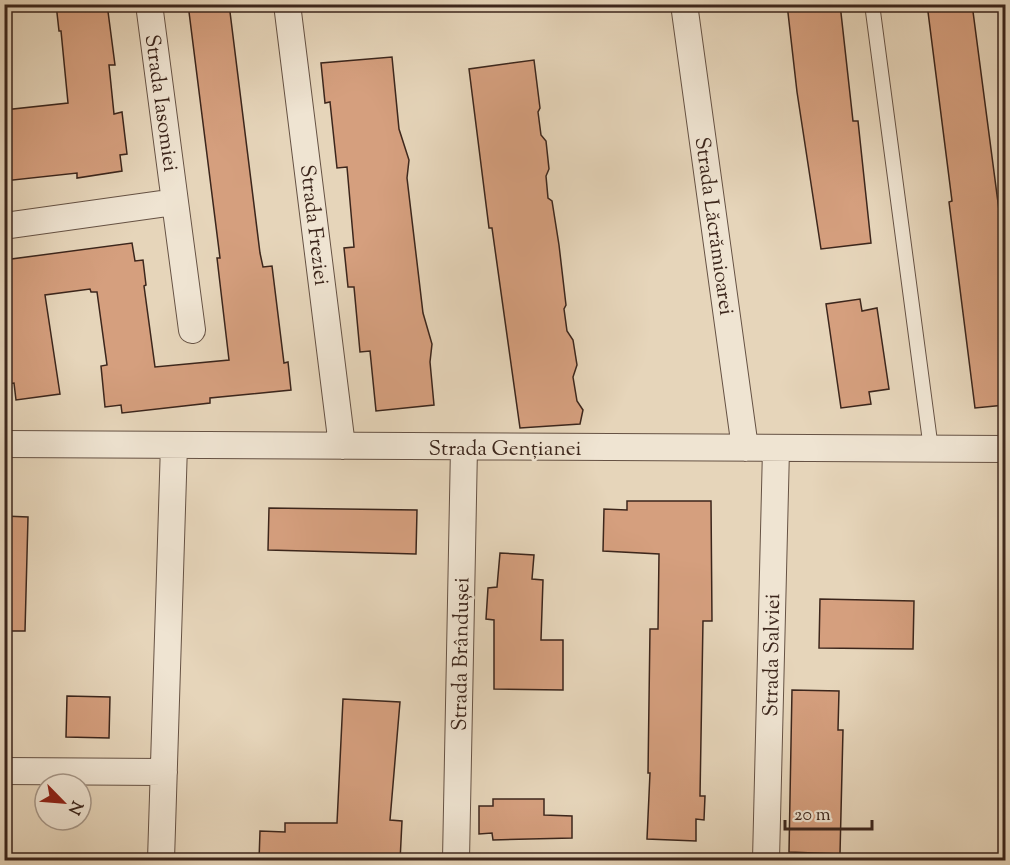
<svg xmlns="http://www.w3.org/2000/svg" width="1010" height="865" font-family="'Sorts Mill Goudy',serif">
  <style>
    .green { fill: #b3bd91; stroke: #787256; stroke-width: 1.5 }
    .building { fill: #d59f7e; stroke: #3c261c; stroke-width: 1.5 }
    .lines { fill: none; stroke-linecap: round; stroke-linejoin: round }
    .lane-casing { stroke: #665244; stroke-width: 16 }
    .street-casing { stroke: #665244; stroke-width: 28 }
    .lane { stroke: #efe4d2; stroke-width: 14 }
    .street { stroke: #efe4d2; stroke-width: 26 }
    .labels { text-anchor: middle; stroke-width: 5; stroke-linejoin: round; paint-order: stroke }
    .street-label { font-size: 21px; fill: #3c261c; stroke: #efe4d2 }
  </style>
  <rect width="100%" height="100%" fill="#e6d5ba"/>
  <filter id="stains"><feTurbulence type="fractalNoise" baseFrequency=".00333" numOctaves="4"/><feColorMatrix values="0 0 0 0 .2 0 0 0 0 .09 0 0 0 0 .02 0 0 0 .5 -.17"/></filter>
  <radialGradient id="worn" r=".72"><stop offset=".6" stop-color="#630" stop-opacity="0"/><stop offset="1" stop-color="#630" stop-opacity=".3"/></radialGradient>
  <path class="green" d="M353 5 539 4V10L353 8Z"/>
  <path class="building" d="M56 4H107L115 65H109L114 114 122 112 127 154 120 155 122 171 77 178V173L4 181V110L68 103 61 31H59Z
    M188 4H229L260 253 263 267 272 266 284 363 288 362 291 390 210 398V403L122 413 121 405 105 407 101 366 107 365 97 292H91L90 289 45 295 60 394 16 400 14 383 7 384 4 369V260L132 243 135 261 143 260 146 285 144 286 155 367 229 360 217 258H220Z
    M787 4H840L853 121H858L871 243 821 249 797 92Z
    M927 4H972L1005 256V405L975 408 949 202 952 201Z
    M392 57 399 129 409 160 407 178 423 313 432 344 430 362 434 405 376 411 370 351 360 352 354 287H348L344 248 354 247 347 167 337 168 330 102 325 103 321 63Z
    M534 60 540 108 538 112 541 135 546 141 549 169 546 176 548 198 552 201 559 245 566 305 564 309 567 331 573 340 577 365 573 377 577 401 583 410 580 424 520 428 492 228H489L469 69Z
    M860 299 862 311 877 308 889 389 869 392 871 404 841 408 826 304Z
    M627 501H711L712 621H703L700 796H705L704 820 696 819V841L647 839 650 773H648L650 629H658L659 554 603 551 604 509 627 510Z
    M269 508 417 510 416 554 268 550Z
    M4 516 28 517 25 631H4Z
    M500 553 534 555 532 579 543 580 541 640H563V690L494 689V620L486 619 488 588 497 587Z
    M820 599 914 601 913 649 819 648Z
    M792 690 839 691 838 730H843L840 854 789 852Z
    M67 696 110 697 109 738 66 737Z
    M343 699 400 702 390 820 402 821 400 861H259L260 831 285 832V823H337Z
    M493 799H544V815L572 816V838L493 840 492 833 479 834V806H493Z"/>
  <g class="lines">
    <g class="lane-casing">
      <path id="lane" d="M872 4 931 449"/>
    </g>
    <g class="street-casing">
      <path id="street" d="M287 4 342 446
        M684 4 745 448
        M175 202 192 330
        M4 226 175 202 149 4
        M4 444 1006 449
        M4 771 164 772
        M161 860 174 445
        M456 860 464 447
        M766 860 776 449"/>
    </g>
    <use href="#lane" class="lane"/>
    <use href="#street" class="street"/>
  </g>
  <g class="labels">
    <g class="street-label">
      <text transform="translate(162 103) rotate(82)" y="7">Strada Iasomiei</text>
      <text transform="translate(315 225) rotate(83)" y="7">Strada Freziei</text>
      <text transform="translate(715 226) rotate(82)" y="7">Strada Lăcrămioarei</text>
      <text x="505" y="455">Strada Gențianei</text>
      <text transform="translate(460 654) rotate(-89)" y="7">Strada Brândușei</text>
      <text transform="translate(771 655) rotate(-89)" y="7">Strada Salviei</text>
    </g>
  </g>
  <rect width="1010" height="865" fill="none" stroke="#e6d5ba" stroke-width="24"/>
  <rect x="6" y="6" width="998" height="853" fill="none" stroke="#3c261c" stroke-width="3"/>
  <rect x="12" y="12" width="986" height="841" fill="none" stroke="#3c261c" stroke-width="1.5"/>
  <g transform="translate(63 802) rotate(115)"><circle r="28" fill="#efe4d2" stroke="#a79889" stroke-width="1.5"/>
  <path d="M0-4.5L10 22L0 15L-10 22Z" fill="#8f2418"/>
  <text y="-9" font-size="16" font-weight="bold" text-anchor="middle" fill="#3c261c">N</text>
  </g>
  <path d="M785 820v9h87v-9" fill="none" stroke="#3c261c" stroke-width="3"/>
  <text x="794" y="820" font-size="18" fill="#3c261c" stroke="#efe4d2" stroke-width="4.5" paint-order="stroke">20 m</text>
  <rect width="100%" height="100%" filter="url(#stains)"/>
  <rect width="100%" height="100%" fill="url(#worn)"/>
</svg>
